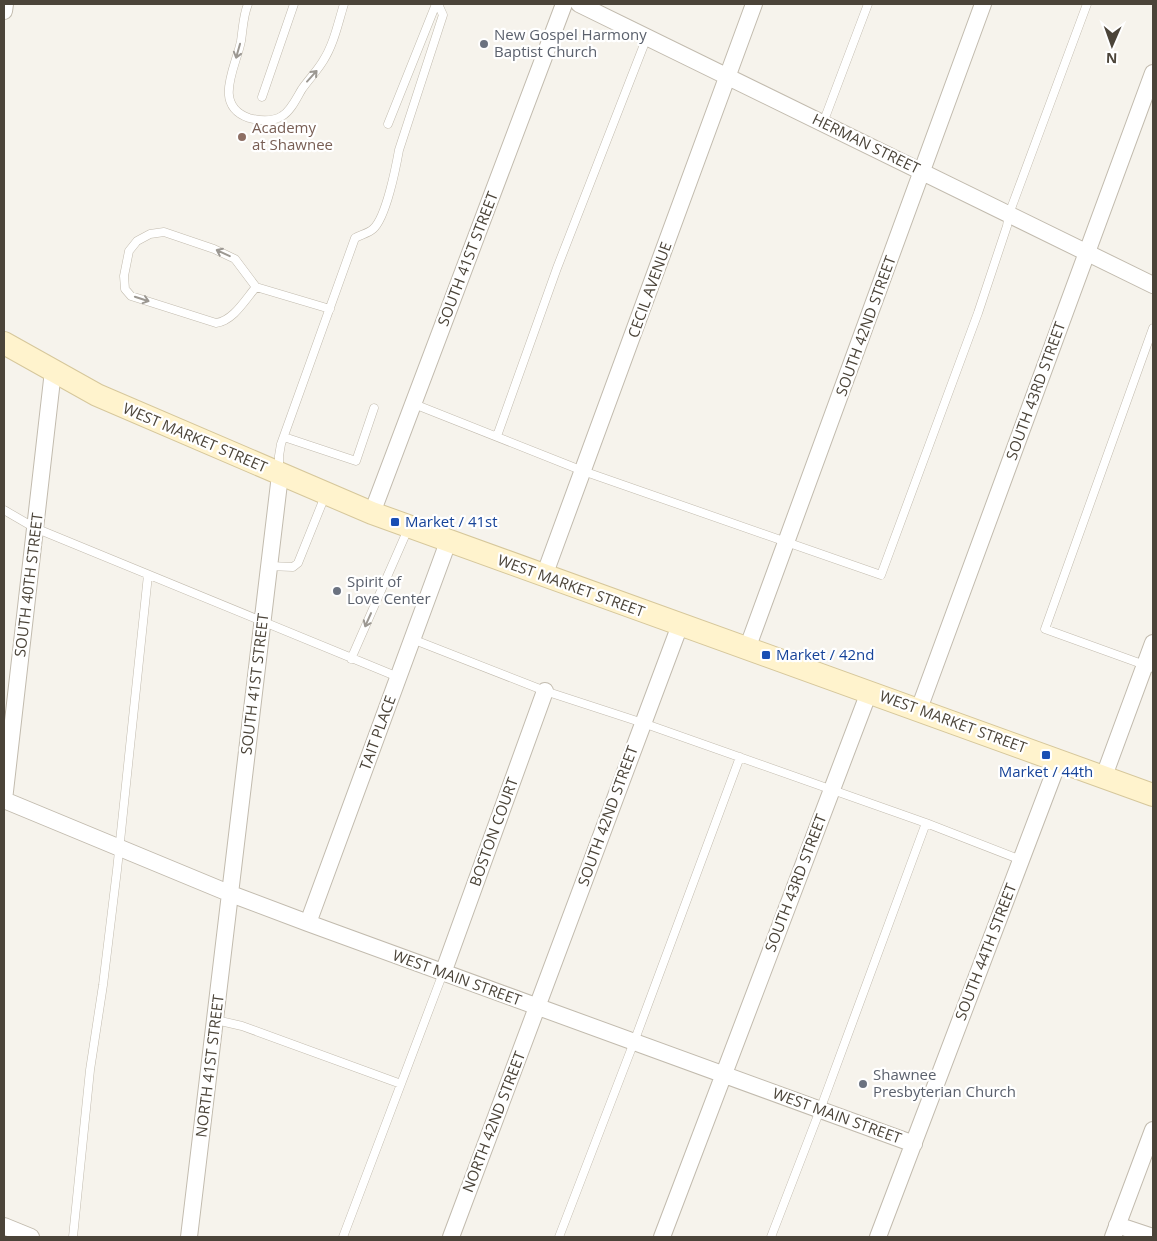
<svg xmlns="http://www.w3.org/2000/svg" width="1157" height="1241" font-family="'Open Sans',sans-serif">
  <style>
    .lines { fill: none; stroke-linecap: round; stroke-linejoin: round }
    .lane-casing { stroke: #c2bbae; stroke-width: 9 }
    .street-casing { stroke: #c2bbae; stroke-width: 18 }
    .secondary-casing { stroke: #d6c79b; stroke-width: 24 }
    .lane { stroke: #fff; stroke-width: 8 }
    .street { stroke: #fff; stroke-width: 16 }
    .secondary { stroke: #fff3cd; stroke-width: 22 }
    .oneway { stroke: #9c9892 }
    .worship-dot { fill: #6b7280; stroke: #fff; stroke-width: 2 }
    .education-dot { fill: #8d6e63; stroke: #fff; stroke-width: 2 }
    .transit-dot { fill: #1a4fb4; stroke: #fff; stroke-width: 2 }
    .labels { text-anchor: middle; stroke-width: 4.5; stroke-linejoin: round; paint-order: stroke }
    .worship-label { font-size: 15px; fill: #5b616d; stroke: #fff; text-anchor: start }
    .education-label { font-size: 15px; fill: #785e54; stroke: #fff; text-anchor: start }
    .street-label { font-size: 15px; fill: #4b4439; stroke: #fff }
    .transit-label { font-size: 15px; fill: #164399; stroke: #fff; text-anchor: start }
  </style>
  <rect width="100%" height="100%" fill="#f6f3ec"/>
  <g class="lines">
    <g class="lane-casing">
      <path id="lane" d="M248 4C243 16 243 28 241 41 236 67 212 105 249 118 260 121 272 122 282 116 291 111 297 97 302 89 309 79 317 71 323 61 334 44 338 23 344 4
        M262 97 294 4
        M823 123 868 4
        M388 124 436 4
        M256 287C245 300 233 321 216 323L131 296 125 289 124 276 129 251 137 241 150 234 164 232 214 249 235 259 256 287 330 309
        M1153 328 1045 629 1153 668
        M414 404 583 471 881 575 978 313 1007 226 1009 214 1087 4
        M497 436 557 268 647 37
        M284 437 356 461 374 408
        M279 470V456L281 444 355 238C360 235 369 233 373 229 386 218 396 167 399 150L443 15 438 4
        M4 510 35 528 398 677
        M269 566 293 567 298 563 325 496
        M412 639 545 691 643 723 926 823 820 1110 771 1237
        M351 659 408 529
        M926 823 1021 860
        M216 1020 242 1026 401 1084
        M73 1237 90 1070 103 985 117 870 148 575
        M343 1237 443 973
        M559 1237 634 1042 740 757"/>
    </g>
    <g class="street-casing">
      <path id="street" d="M579 4 1153 285
        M4 11 5 4
        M372 513 564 4
        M544 576 754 4
        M747 649 983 4
        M919 709 1153 73
        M1104 776 1153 643
        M4 800 231 894 308 923 914 1144
        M4 800 53 371
        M308 923 448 542
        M443 973 545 691
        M1117 1225 1153 1237
        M4 1226 31 1237
        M189 1237 280 475
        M451 1237 680 625
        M662 1237 869 692
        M878 1237 1059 760
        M1113 1237 1153 1130"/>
    </g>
    <g class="secondary-casing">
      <path id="secondary" d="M4 343 97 395 372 513 1153 795"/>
    </g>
    <use href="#lane" class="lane"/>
    <use href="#street" class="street"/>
    <use href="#secondary" class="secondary"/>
  </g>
  <defs><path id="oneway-shaft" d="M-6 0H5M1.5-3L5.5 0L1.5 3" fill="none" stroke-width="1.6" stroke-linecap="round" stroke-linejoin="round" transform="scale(1.25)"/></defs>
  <g class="oneway">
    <use href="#oneway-shaft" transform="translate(238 51) rotate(106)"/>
    <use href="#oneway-shaft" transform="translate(312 76) rotate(-48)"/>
    <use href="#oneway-shaft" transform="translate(223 253) rotate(-155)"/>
    <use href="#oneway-shaft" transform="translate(142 299) rotate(18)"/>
    <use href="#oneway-shaft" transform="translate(368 620) rotate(114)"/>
  </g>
  <g class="worship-dot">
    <circle cx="484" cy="44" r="5"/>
    <circle cx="337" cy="591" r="5"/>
    <circle cx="863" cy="1084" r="5"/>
  </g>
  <circle class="education-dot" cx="242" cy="137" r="5"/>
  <g class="transit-dot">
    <rect x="390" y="517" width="10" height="10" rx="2.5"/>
    <rect x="761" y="650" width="10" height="10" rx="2.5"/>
    <rect x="1041" y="750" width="10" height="10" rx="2.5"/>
  </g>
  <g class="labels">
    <g class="worship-label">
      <text x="494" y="40">New Gospel Harmony<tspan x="494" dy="17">Baptist Church</tspan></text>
      <text x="347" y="587">Spirit of<tspan x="347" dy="17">Love Center</tspan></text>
      <text x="873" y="1080">Shawnee<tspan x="873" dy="17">Presbyterian Church</tspan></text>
    </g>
    <g class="education-label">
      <text x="252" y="133">Academy<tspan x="252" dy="17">at Shawnee</tspan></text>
    </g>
    <g class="street-label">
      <text transform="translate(866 144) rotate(26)" y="5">HERMAN STREET</text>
      <text transform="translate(468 259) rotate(-69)" y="5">SOUTH 41ST STREET</text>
      <text transform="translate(650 290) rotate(-70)" y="5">CECIL AVENUE</text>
      <text transform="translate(866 326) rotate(-70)" y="5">SOUTH 42ND STREET</text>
      <text transform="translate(1036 391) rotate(-70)" y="5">SOUTH 43RD STREET</text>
      <text transform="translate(195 438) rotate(23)" y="5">WEST MARKET STREET</text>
      <text transform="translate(29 585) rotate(-83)" y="5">SOUTH 40TH STREET</text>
      <text transform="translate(571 586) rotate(20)" y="5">WEST MARKET STREET</text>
      <text transform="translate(255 684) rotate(-83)" y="5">SOUTH 41ST STREET</text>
      <text transform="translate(953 722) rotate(20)" y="5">WEST MARKET STREET</text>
      <text transform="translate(378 733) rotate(-70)" y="5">TAIT PLACE</text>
      <text transform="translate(608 816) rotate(-70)" y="5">SOUTH 42ND STREET</text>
      <text transform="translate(494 832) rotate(-70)" y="5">BOSTON COURT</text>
      <text transform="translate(796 883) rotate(-69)" y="5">SOUTH 43RD STREET</text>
      <text transform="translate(986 952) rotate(-69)" y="5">SOUTH 44TH STREET</text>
      <text transform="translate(457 978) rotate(20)" y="5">WEST MAIN STREET</text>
      <text transform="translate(210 1066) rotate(-83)" y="5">NORTH 41ST STREET</text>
      <text transform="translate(837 1116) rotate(20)" y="5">WEST MAIN STREET</text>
      <text transform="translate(494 1122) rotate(-69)" y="5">NORTH 42ND STREET</text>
    </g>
    <g class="transit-label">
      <text x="405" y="527">Market / 41st</text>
      <text x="776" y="660">Market / 42nd</text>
      <text x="1046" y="777" text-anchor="middle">Market / 44th</text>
    </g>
  </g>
  <rect width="1157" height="1241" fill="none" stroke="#4b4439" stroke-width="10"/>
  <g transform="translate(1112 45) rotate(182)" stroke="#ffffff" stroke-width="4" paint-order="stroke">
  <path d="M0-4L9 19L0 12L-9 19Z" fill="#4b4439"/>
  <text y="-8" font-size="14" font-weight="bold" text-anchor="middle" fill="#4b4439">N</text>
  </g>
</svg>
